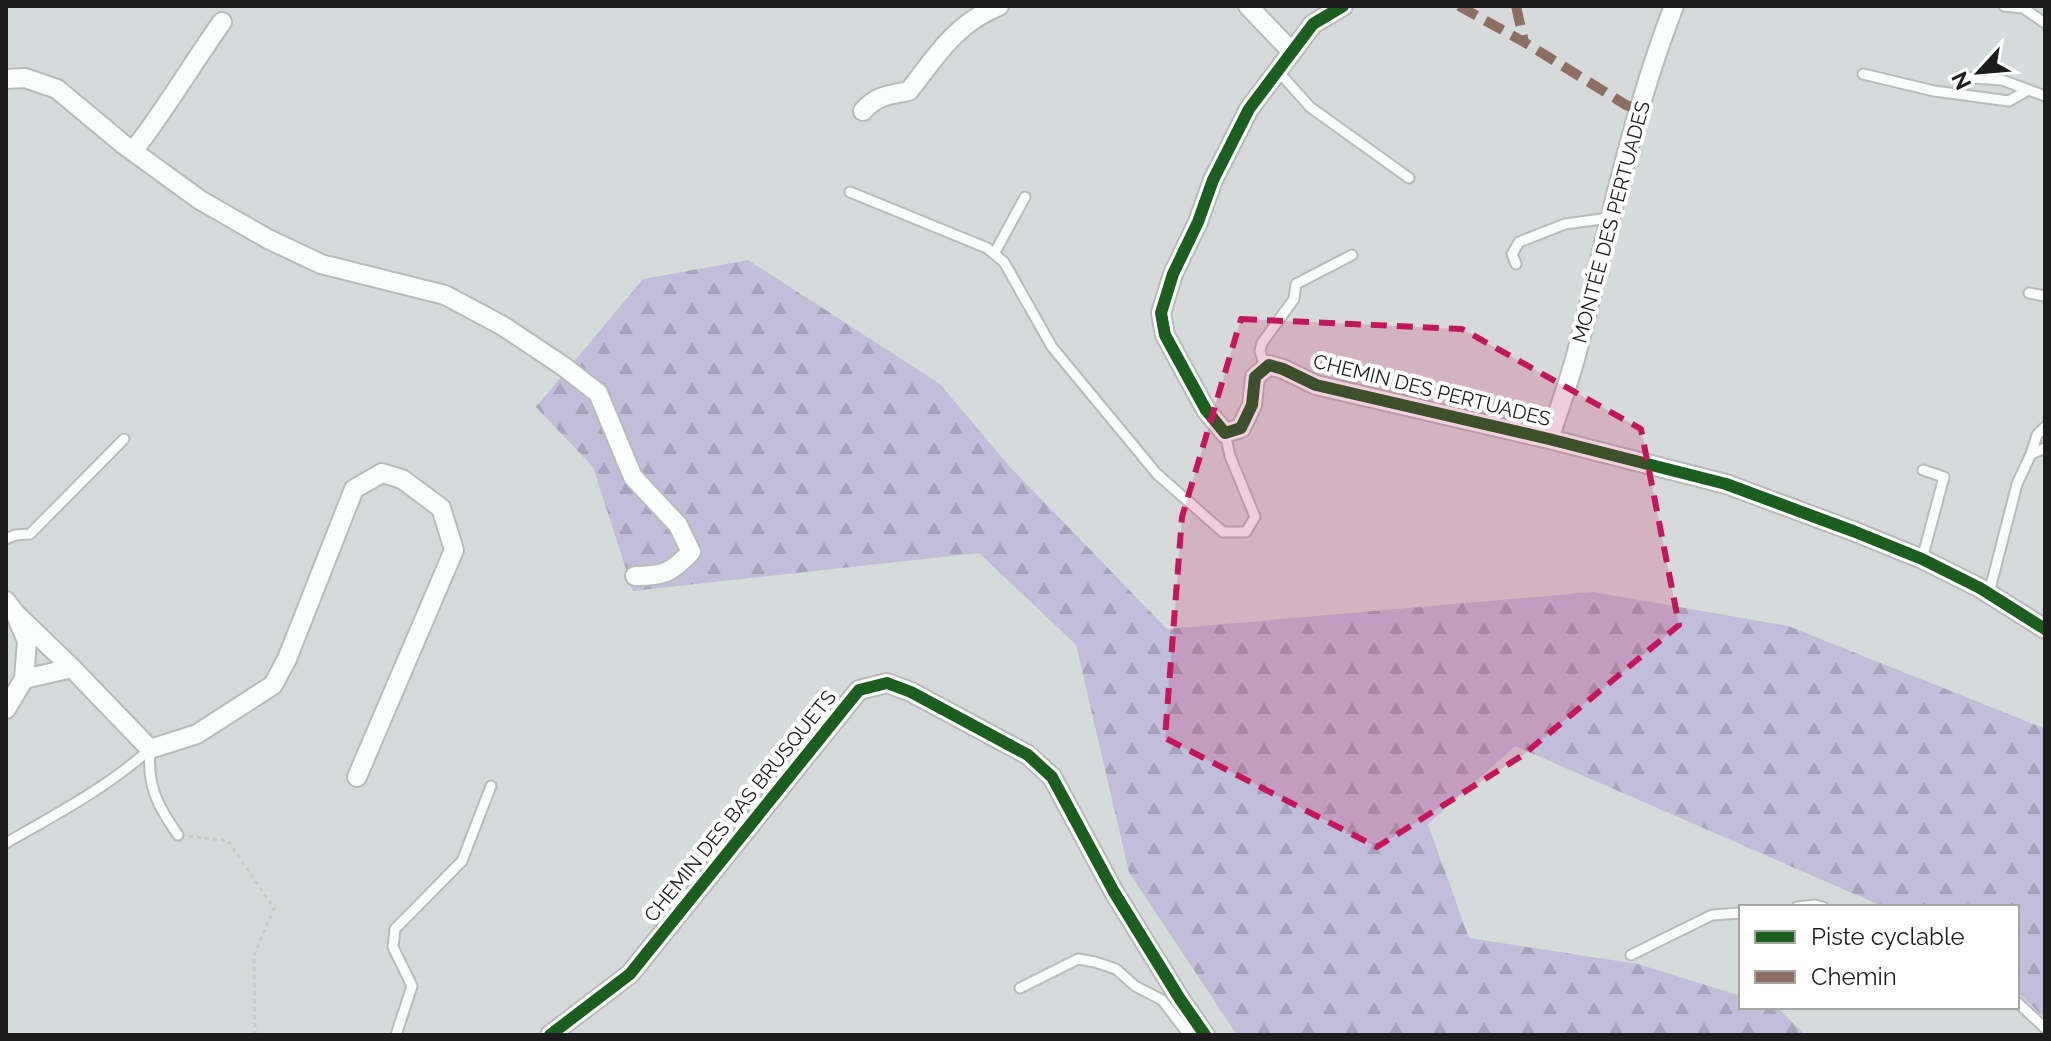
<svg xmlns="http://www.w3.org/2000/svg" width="2051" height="1041" font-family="Raleway,sans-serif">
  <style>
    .residential { fill: #d7dada; fill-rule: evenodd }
    .forest { fill: url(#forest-firs) }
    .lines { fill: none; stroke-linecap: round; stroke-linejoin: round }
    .lane-casing { stroke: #b9bbbb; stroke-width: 13 }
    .street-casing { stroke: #b9bbbb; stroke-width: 22 }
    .path { stroke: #c0cec8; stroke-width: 3; stroke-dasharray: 4 4; stroke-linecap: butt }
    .lane { stroke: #fbfcfc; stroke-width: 9 }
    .street { stroke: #fbfcfc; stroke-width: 18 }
    .quiet { stroke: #8d6e63; stroke-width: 10; stroke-dasharray: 20 10; stroke-linecap: butt }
    .cycleway-casing { stroke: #fff; stroke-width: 17 }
    .cycleway { stroke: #1b5e20; stroke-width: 12 }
    .marked { fill: #c2185b; fill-opacity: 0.2; stroke: #c2185b; stroke-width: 6; stroke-dasharray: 16 10; stroke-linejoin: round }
    .labels { text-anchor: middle; stroke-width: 8; stroke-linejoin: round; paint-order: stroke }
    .street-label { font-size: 20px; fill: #1d1d1d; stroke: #fff }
  </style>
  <defs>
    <pattern id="forest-firs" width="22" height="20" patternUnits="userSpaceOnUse" patternTransform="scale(2)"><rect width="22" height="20" fill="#c2beda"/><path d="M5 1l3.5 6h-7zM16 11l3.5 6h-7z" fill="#a6a3bb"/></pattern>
  </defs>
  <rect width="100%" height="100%" fill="#e6ebeb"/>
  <path class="residential" d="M6 6H2045V1035H6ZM1741 907H2017V1007H1741Z"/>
  <path class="forest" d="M748 260 940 384 1010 467 1167 629 1593 592 1788 626 2041 727 2045 730V1018L2017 992V907H1884L1515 746 1428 824 1469 938 1638 964 1741 996V1007L1778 1008 1805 1035H1237L1129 872 1076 645 979 553 633 591 593 467 536 407 643 279Z"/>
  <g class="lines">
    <g class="lane-casing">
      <path id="lane" d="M2004 6 2023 8 2045 23
        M1277 70 1310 107 1409 178
        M1863 74 1934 91 2009 101 2028 90
        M1959 77 2002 80 2045 96
        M850 192 987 248 1004 262 1052 347 1157 474 1223 532H1246L1255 517 1230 456 1225 433
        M994 254 1025 197
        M1516 264 1512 254 1519 242 1565 224 1609 218
        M2029 293 2045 296
        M1265 368 1260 351 1262 343 1294 299 1296 284 1352 255
        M2031 454 2037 435 2045 427
        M6 539 15 535 30 534 124 439
        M1922 559 1944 477 1923 470
        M1989 593 2017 484 2031 454 2045 448
        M150 749C147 786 157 805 178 835
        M6 843C55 815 108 787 150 749
        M1797 907 1815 905 1823 907
        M1631 955 1712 915 1741 913
        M1020 988 1078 959 1095 962 1116 969 1135 986 1162 1000 1189 1035
        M2017 1002 2045 1028
        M396 1035 412 986 393 947 395 929 462 861 491 786"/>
    </g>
    <g class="street-casing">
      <path id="street" d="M1248 6 1291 51
        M1343 6 1313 24 1249 109 1213 180 1198 222 1173 274 1161 313 1165 335 1206 410 1225 433 1241 428 1252 405 1255 377 1269 365 1283 369 1316 385 1549 439 1726 484 1853 531 1922 559 1980 588 2045 629
        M6 79 25 78 57 89 123 144 200 200 268 239 321 264 445 295 503 326 563 366 598 393 633 477 678 525 691 552C671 573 664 576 635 576
        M863 111C877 95 889 95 909 91 937 55 955 24 999 6
        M134 150C166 109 192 64 222 22
        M1549 439C1560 406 1572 374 1580 340 1609 228 1632 114 1674 6
        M6 601 15 613 27 641 24 679 6 709
        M15 613 72 668 150 749 197 734 273 685 287 659 354 489 382 473 402 479 441 508 454 550 357 777
        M24 679 72 668
        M550 1035 630 974 859 690 887 683 911 692 1028 755 1052 777 1114 892 1180 999 1205 1035"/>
    </g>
    <path class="path" d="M189 836 228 841 274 908 254 955 255 1035"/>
    <use href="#lane" class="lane"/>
    <use href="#street" class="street"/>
    <path class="quiet" d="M1459 6 1524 42 1626 105 1640 110
      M1516 6 1524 42"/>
    <g class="cycleway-casing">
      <path id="cycleway" d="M1343 6 1313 24 1249 109 1213 180 1198 222 1173 274 1161 313 1165 335 1206 410 1225 433 1241 428 1252 405 1255 377 1269 365 1283 369 1316 385 1549 439 1726 484 1853 531 1922 559 1980 588 2045 629
        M550 1035 630 974 859 690 887 683 911 692 1028 755 1052 777 1114 892 1180 999 1205 1035"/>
    </g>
    <use href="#cycleway" class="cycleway"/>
  </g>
  <path class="marked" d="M1241 319 1462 329 1641 429 1679 625 1523 755 1377 847 1165 738 1182 517Z"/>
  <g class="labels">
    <g class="street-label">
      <text transform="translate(1611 222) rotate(-75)" y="7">MONTÉE DES PERTUADES</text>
      <text transform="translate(1432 390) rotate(14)" y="7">CHEMIN DES PERTUADES</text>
      <text transform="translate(740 806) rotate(-51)" y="7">CHEMIN DES BAS BRUSQUETS</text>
    </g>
  </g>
  <rect width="2051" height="1041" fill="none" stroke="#1d1d1d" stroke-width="16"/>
  <rect x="1739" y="905" width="280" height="104" fill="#ffffff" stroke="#a5a5a5" stroke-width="2"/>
  <rect x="1755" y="931" width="40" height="12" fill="#1b5e20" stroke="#a5a5a5" stroke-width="2"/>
  <text x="1811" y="945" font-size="24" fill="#1d1d1d">Piste cyclable</text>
  <rect x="1755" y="971" width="40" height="12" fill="#8d6e63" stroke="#a5a5a5" stroke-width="2"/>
  <text x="1811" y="985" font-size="24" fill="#1d1d1d">Chemin</text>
  <g transform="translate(1979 72) rotate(244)" stroke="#ffffff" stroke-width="6" paint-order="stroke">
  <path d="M0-6L14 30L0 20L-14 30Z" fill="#1d1d1d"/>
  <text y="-12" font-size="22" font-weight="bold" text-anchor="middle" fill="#1d1d1d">N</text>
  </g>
</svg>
